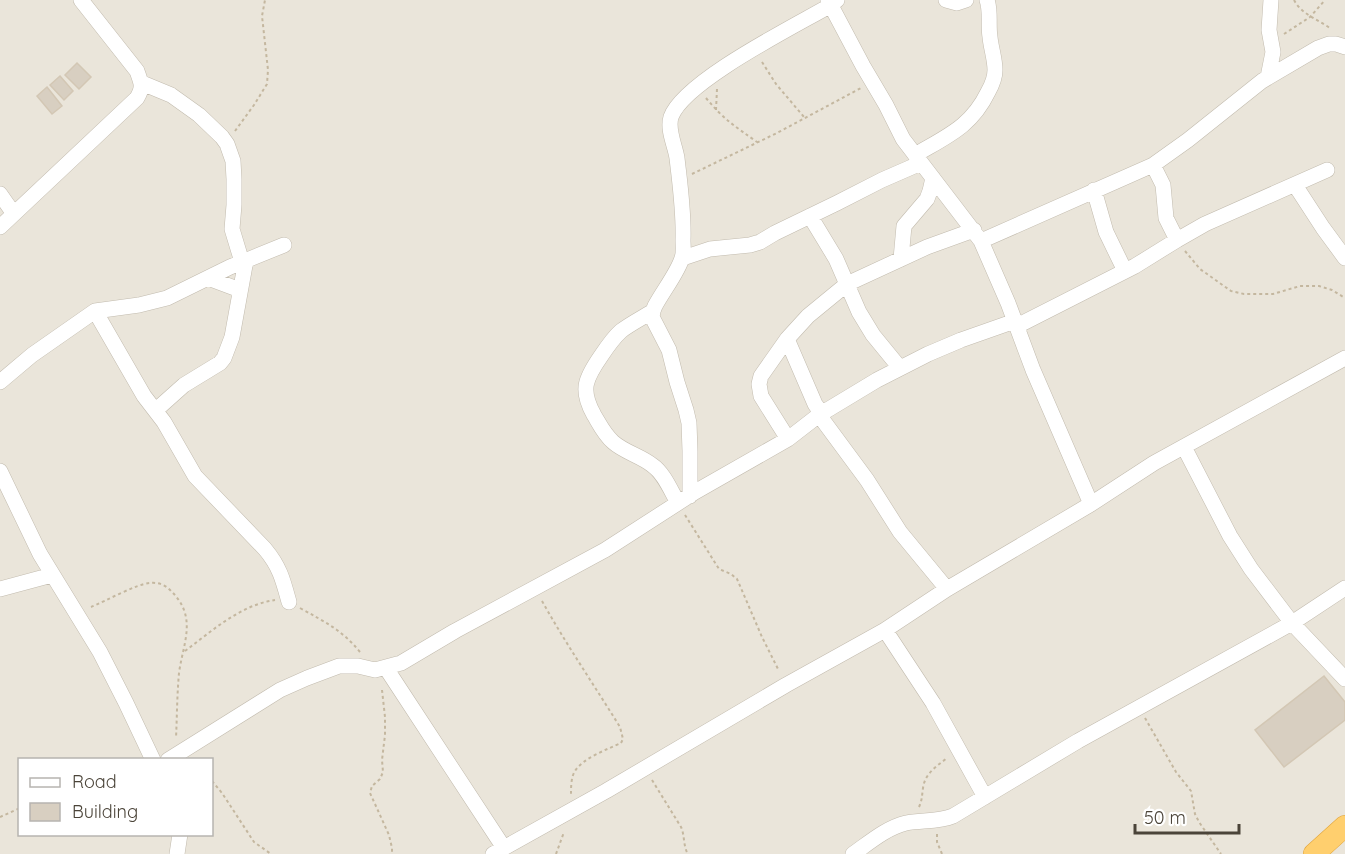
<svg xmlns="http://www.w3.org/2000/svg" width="1345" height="854" font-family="Quicksand,sans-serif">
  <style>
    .residential { fill: #eae5da; fill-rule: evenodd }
    .building { fill: #d8cfc1; stroke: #d3c7b4; stroke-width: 1.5 }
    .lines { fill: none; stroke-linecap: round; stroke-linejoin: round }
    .minor-casing { stroke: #c2bbae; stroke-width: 16 }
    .highway-casing { stroke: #e0a43c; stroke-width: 22 }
    .path { stroke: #c4b79f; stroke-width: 2; stroke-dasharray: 3 3; stroke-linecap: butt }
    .minor { stroke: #fff; stroke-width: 15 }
    .highway { stroke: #ffcf6e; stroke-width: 21 }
  </style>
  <rect width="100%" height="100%" fill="#f6f3ec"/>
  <path class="residential" d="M0 0H1345V854H0ZM20 760H212V834H20Z"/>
  <path class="building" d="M77 63 91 77 79 89 65 75Z
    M60 76 73 91 64 100 50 85Z
    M47 87 62 106 52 114 37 96Z
    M1324 676 1345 702V720L1284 767 1255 730Z"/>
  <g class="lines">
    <g class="minor-casing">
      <path id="minor" d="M828 0 863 66 886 105 903 139 981 241 1008 303 1033 370 1091 504
        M946 0 957 3 966 0
        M1268 77 1273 52 1269 30 1271 0
        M142 83 171 95 199 115 222 137 227 144 233 161 234 179V205L232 229 242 262
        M915 155C947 136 971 127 988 92 992 85 995 77 995 70 995 59 991 48 990 37 988 25 991 11 987 0
        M1153 165 1163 185 1166 218 1177 240
        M1295 185 1323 228 1345 258
        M1094 190 1106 232 1125 271
        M0 194 14 214
        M810 216 836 259 859 312 873 335 900 368
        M0 227 137 98C144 86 141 83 137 71L81 0
        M981 241 1153 165 1188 140 1262 81 1318 48 1329 44H1336L1345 47
        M683 258 710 249 750 245 760 242 775 233 837 203 882 180 921 163
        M901 259 904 226 927 199 930 191 933 178
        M208 278 240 290
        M95 311 144 396 164 422 195 476 265 549C280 567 283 580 289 602
        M653 311C642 318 630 324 621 331 613 338 607 347 601 356 585 379 580 390 594 415 600 425 604 434 613 442 624 452 641 456 652 465 664 473 671 491 678 503
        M1017 326 1135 266 1177 240 1205 224 1327 170
        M787 339 815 404 821 413
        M0 382 32 355 95 311 139 305 167 298 230 267 284 245
        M156 410 184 385 220 363 224 358 232 337 246 260
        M819 415 867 480 900 532 947 589
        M788 439 761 396 759 384 761 376 787 339 808 316 847 284 927 247 974 230
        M1184 447 1230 536 1251 569 1292 623 1345 679
        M0 471 40 554 100 652 126 703 153 760
        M690 496V451L689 423 686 410 677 382 669 350 652 317 653 311 655 306C663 291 678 272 682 258 684 253 683 245 683 240 684 212 680 185 677 158 675 145 667 130 671 117 684 81 795 26 831 5L837 0
        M0 589 52 575
        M885 630 933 703 985 797
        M386 668 504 848
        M168 760 280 690 307 678 339 666H358L375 670 401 663 455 631 605 550 695 492 788 439 819 415 877 380 928 354 961 340 1015 321
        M177 854 180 834
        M493 854 606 791 786 685 885 630 947 589 1091 504 1154 463 1345 358
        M853 854C870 842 886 828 906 823 922 820 938 822 953 816L1078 741 1292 623 1345 588"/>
    </g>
    <g class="highway-casing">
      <path id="highway" d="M1314 854 1345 826"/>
    </g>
    <path class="path" d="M1294 0C1302 15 1318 19 1331 29
      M1284 34 1310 17 1325 0
      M762 62 776 84 804 117
      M706 98C723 119 736 127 757 142
      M716 110 717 89
      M235 131 254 105 267 84 268 70 262 16 265 0
      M692 174 777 133 861 88
      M1185 251 1200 269 1231 291 1244 294H1273L1300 286H1319L1332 290 1345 298
      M685 515 719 569 731 574 737 579 762 637 779 671
      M542 601C566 644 594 685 620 727L623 739 621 743C608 749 583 758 575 771 571 777 571 787 571 794
      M91 607C106 601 136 584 150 583 158 582 166 585 171 591 198 617 183 643 179 673 177 695 177 717 176 738
      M300 608C325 622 342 630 360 652
      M185 651C212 631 240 605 275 600
      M382 690 385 717V735L382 760 383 772 380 779 372 786 370 793 389 835 392 848V854
      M1145 718 1176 772 1191 791 1195 814 1199 822 1221 854
      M652 780 681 827C685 836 683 846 688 854
      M212 781 222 793 254 842 271 854
      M919 807C922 801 922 795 923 788 925 773 937 766 947 758
      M0 817 20 808
      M937 834V842L942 854
      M556 854 564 832"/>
    <use href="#minor" class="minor"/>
    <use href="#highway" class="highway"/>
  </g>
  <rect x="18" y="758" width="195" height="78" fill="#ffffff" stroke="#b7b4b0" stroke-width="1.5"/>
  <rect x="30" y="778" width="30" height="9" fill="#ffffff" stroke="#b7b4b0" stroke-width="1.5"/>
  <text x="72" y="788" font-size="18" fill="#4b4439">Road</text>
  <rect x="30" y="803" width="30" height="18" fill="#d8cfc1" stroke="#b7b4b0" stroke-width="1.5"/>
  <text x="72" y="818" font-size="18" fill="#4b4439">Building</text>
  <path d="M1135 824v9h104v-9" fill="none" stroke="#4b4439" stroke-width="3"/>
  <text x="1144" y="824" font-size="18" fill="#4b4439" stroke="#ffffff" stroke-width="4.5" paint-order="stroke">50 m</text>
</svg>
